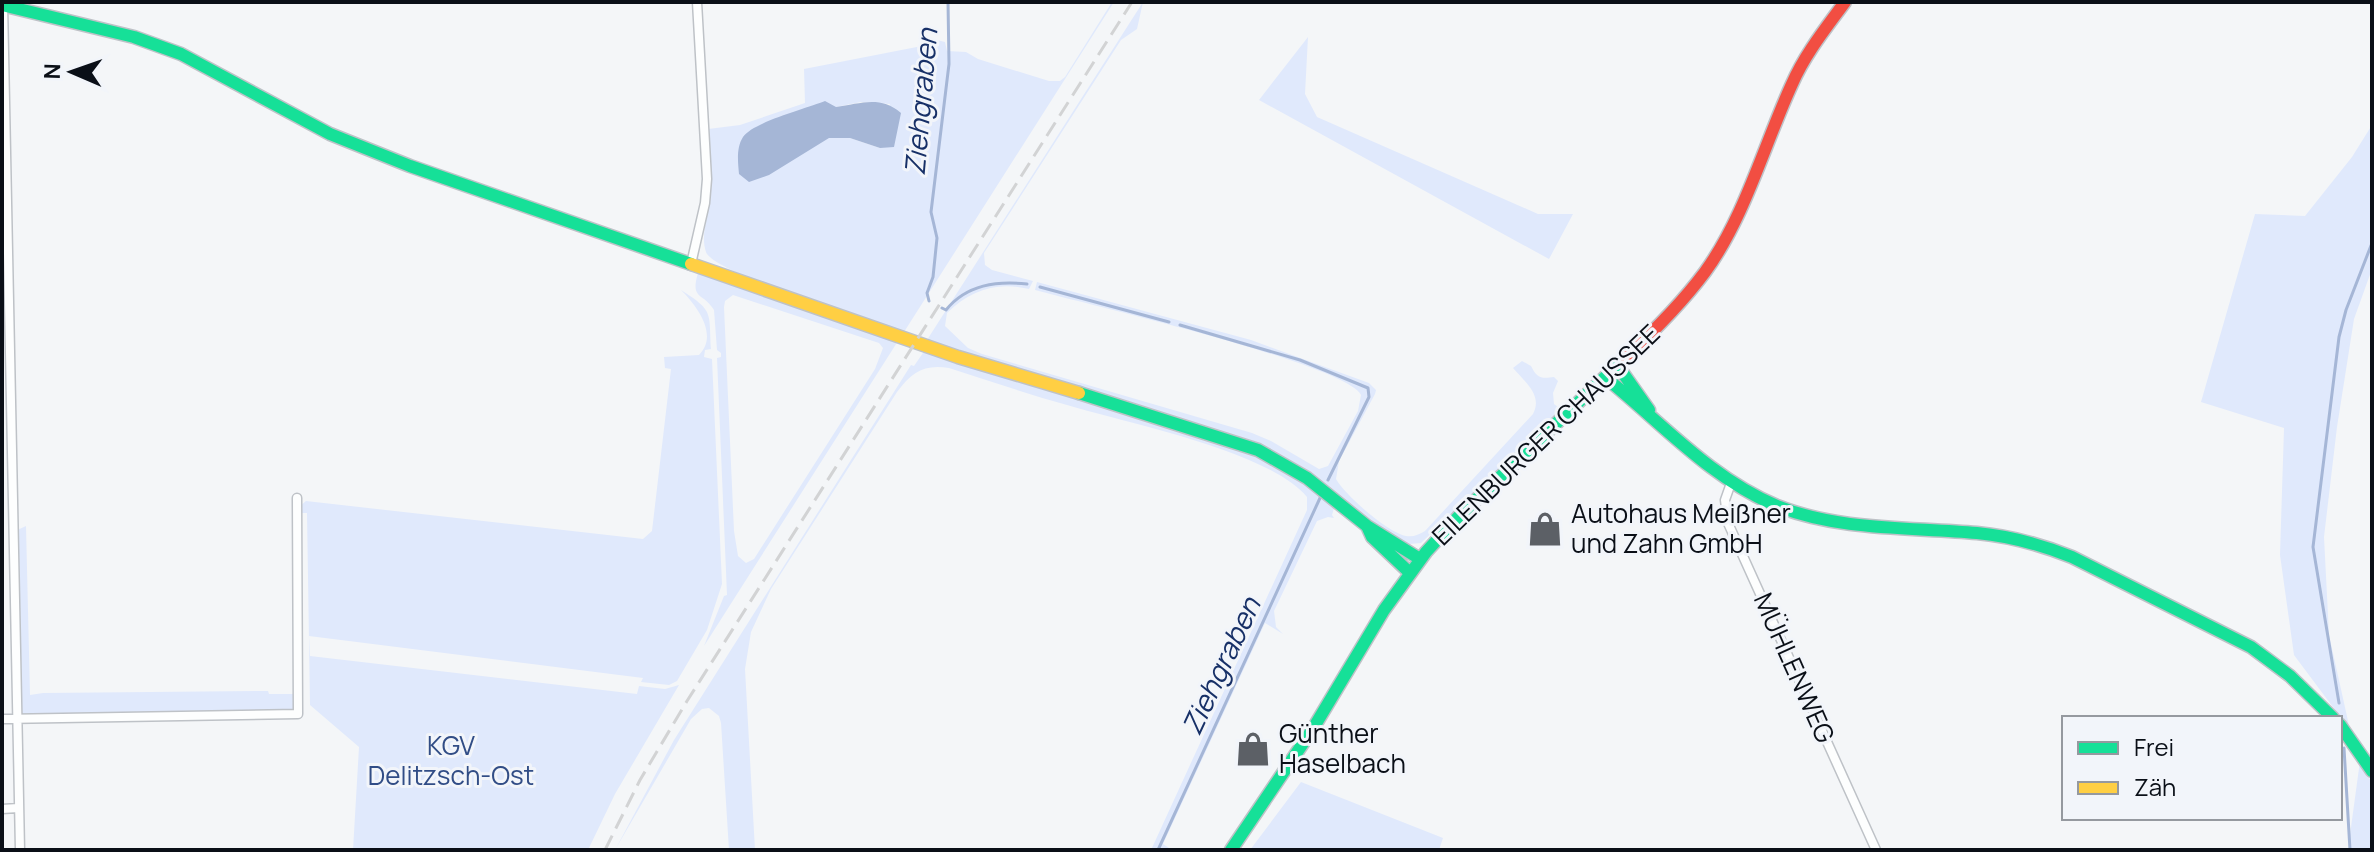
<svg xmlns="http://www.w3.org/2000/svg" width="2374" height="852" font-family="Manrope,sans-serif">
  <style>
    .green { fill: #e0e9fc; fill-rule: evenodd }
    .water { fill: #a5b6d6 }
    .lines { fill: none; stroke-linecap: round; stroke-linejoin: round }
    .stream { stroke: #a5b6d6; stroke-width: 3 }
    .street-casing { stroke: #bec2c7; stroke-width: 11 }
    .fast-casing { stroke: #bec2c7; stroke-width: 15 }
    .slow-casing { stroke: #bec2c7; stroke-width: 15 }
    .jam-casing { stroke: #bec2c7; stroke-width: 15 }
    .street { stroke: #fdfefe; stroke-width: 8 }
    .fast { stroke: #16e098; stroke-width: 12 }
    .slow { stroke: #ffcf43; stroke-width: 12 }
    .jam { stroke: #f24e42; stroke-width: 12 }
    .rail { stroke: #d2d3d4; stroke-width: 3; stroke-dasharray: 16 8; stroke-linecap: butt }
    .labels { text-anchor: middle; stroke-width: 6; stroke-linejoin: round; paint-order: stroke }
    .street-label { font-size: 26px; fill: #0a0f17; stroke: #f2f5fa }
    .poi-label { font-size: 26px; fill: #0a0f17; stroke: #f2f5fa; text-anchor: start }
    .park-label { font-size: 26px; fill: #314d86; stroke: #f2f5fa }
    .water-label { font-size: 28px; font-style: italic; fill: #173067; stroke: #f2f5fa }
  </style>
  <rect width="100%" height="100%" fill="#f4f6f8"/>
  <path class="green" d="M1112 2H1114L904 332C874 322 713 273 706 252 700 235 709 214 710 197 712 174 710 152 708 129L740 125 805 103 804 69 927 45 937 40 945 42 947 51 966 52 978 59 1049 81H1060L1065 77ZM861 102 890 104 880 148 850 138H829L836 107Z
    M1143 2 1137 29 1121 40 984 253 985 265 992 270 1033 281 1029 289C997 281 970 290 947 313L945 326 968 348 982 354 1252 433 1271 441 1319 469 1328 466 1358 411 1361 395C1346 364 1082 303 1035 290L1037 282 1251 340 1369 383 1376 390 1375 394 1339 461 1336 479C1346 496 1387 532 1406 536 1414 537 1418 535 1425 531L1533 414C1543 395 1525 382 1513 368L1522 361 1531 366C1537 378 1541 379 1554 377L1558 381 1553 393 1554 404 1562 410 1421 543 1410 544 1396 539 1304 468 1257 442 963 353 927 340Z
    M1308 37 1305 94 1317 117 1538 214H1573L1549 259 1259 100Z
    M2372 125V269L2354 319 2337 427 2324 537 2329 635 2350 730 2294 655 2280 555 2284 428 2201 402 2255 214 2305 216 2352 157Z
    M698 273 898 341 704 646 724 596 727 595 717 358 721 357V353L717 350 714 310C703 292 690 300 698 273ZM733 295 879 343 883 348 875 369 754 559 746 563 738 556 734 531 724 307 725 301Z
    M681 290C714 311 709 312 711 349L705 350 704 357 712 359 722 584 707 630 677 681 669 685 641 682 643 678 309 636 310 656 637 694 639 686 665 689 679 685 615 794 588 850H353L359 747 310 705 307 513H300L299 507 306 501 643 539 652 531 671 369 665 368 664 357 699 355C719 335 697 306 681 290Z
    M925 350 1244 449 1284 466 1335 505 1332 515 1334 518 1328 517 1317 521 1274 611 1276 627 1283 634 1265 623 1163 844 1172 850H1151L1307 510V497C1269 451 1127 423 1067 405 1028 394 989 381 949 368 924 364 912 372 897 392L771 589 751 632 745 669 755 850H729L721 723 719 716 709 708 702 709 691 719 615 850 674 740 911 365 914 366Z
    M26 526 30 695 43 693 268 691 269 694H297L298 714 16 719 13 532Z
    M2360 761 2372 783V850H2350L2349 842Z
    M1301 782 1443 838 1439 850H1250Z"/>
  <path class="water" d="M825 101 836 107C860 104 880 95 901 113L894 147 880 148 850 138H829L769 175 749 182 739 174C738 162 736 148 743 137 753 122 808 108 825 101Z"/>
  <g class="lines">
    <path class="stream" d="M1040 287 1169 322
      M929 301 927 293 933 277 937 238 931 212 949 64 948 2
      M942 308 946 310C967 284 997 281 1027 284
      M1180 325 1300 360 1368 388 1369 397 1328 480
      M2339 703 2313 547 2339 337 2346 310 2372 243
      M2344 748 2350 850
      M1158 850 1320 498"/>
    <g class="street-casing">
      <path id="street" d="M3 3 20 850
        M691 264 705 203 707 179 697 2
        M1731 483 1725 500 1728 523 1876 850
        M2 719 298 714 297 498
        M2 809 18 808"/>
    </g>
    <g class="fast-casing">
      <path id="fast" d="M2 5 134 37 181 54 330 134 410 166 691 264
        M1618 366 1649 410
        M1606 378C1662 423 1710 478 1777 506 1840 531 1911 527 1977 533 2009 536 2042 545 2072 557L2251 647 2290 676 2333 718
        M1079 393 1258 450 1307 478 1367 526 1420 559
        M1367 526 1372 537 1410 573
        M2340 725 2372 771
        M1231 850 1314 727 1384 610 1426 552 1458 517 1626 357"/>
    </g>
    <g class="slow-casing">
      <path id="slow" d="M691 264 958 357 1079 393"/>
    </g>
    <g class="jam-casing">
      <path id="jam" d="M1626 357C1654 331 1682 303 1705 272 1745 217 1764 145 1792 84 1805 54 1826 28 1845 2"/>
    </g>
    <use href="#street" class="street"/>
    <use href="#fast" class="fast"/>
    <use href="#slow" class="slow"/>
    <use href="#jam" class="jam"/>
    <path class="rail" d="M605 850 640 780 687 701 1132 2"/>
  </g>
  <defs>
    <g id="shop-bare" transform="scale(2.76)"><path d="M-5-2.5h2.3a2.7 3.5 0 0 1 5.4 0H5L5.5 6h-11ZM-1.5-2.5h3a1.5 2.3 0 0 0-3 0Z" fill="#5c6066" stroke="#f2f5fa" stroke-width="2.5" paint-order="stroke"/></g>
  </defs>
  <g fill-rule="evenodd">
    <use href="#shop-bare" x="1545" y="529"/>
    <use href="#shop-bare" x="1253" y="749"/>
  </g>
  <g class="labels">
    <g class="street-label">
      <text transform="translate(1546 435) rotate(-44)" y="9">EILENBURGER CHAUSSEE</text>
      <text transform="translate(1794 668) rotate(66)" y="9">MÜHLENWEG</text>
    </g>
    <g class="poi-label">
      <text x="1571" y="523">Autohaus Meißner<tspan x="1571" dy="30">und Zahn GmbH</tspan></text>
      <text x="1279" y="743">Günther<tspan x="1279" dy="30">Haselbach</tspan></text>
    </g>
    <g class="park-label">
      <text x="451" y="755">KGV<tspan x="451" dy="30">Delitzsch-Ost</tspan></text>
    </g>
    <g class="water-label">
      <text transform="translate(921 102) rotate(-85)" y="10">Ziehgraben</text>
      <text transform="translate(1221 666) rotate(-65)" y="10">Ziehgraben</text>
    </g>
  </g>
  <rect width="2374" height="852" fill="none" stroke="#0a0f17" stroke-width="8"/>
  <rect x="2062" y="716" width="280" height="104" fill="#f2f5fa" stroke="#95999f" stroke-width="2"/>
  <rect x="2078" y="742" width="40" height="12" fill="#16e098" stroke="#95999f" stroke-width="2"/>
  <text x="2134" y="756" font-size="24" fill="#0a0f17">Frei</text>
  <rect x="2078" y="782" width="40" height="12" fill="#ffcf43" stroke="#95999f" stroke-width="2"/>
  <text x="2134" y="796" font-size="24" fill="#0a0f17">Zäh</text>
  <g transform="translate(72 72) rotate(272)" stroke="#f2f5fa" stroke-width="6" paint-order="stroke">
  <path d="M0-6L14 30L0 20L-14 30Z" fill="#0a0f17"/>
  <text y="-12" font-size="22" font-weight="bold" text-anchor="middle" fill="#0a0f17">N</text>
  </g>
</svg>
